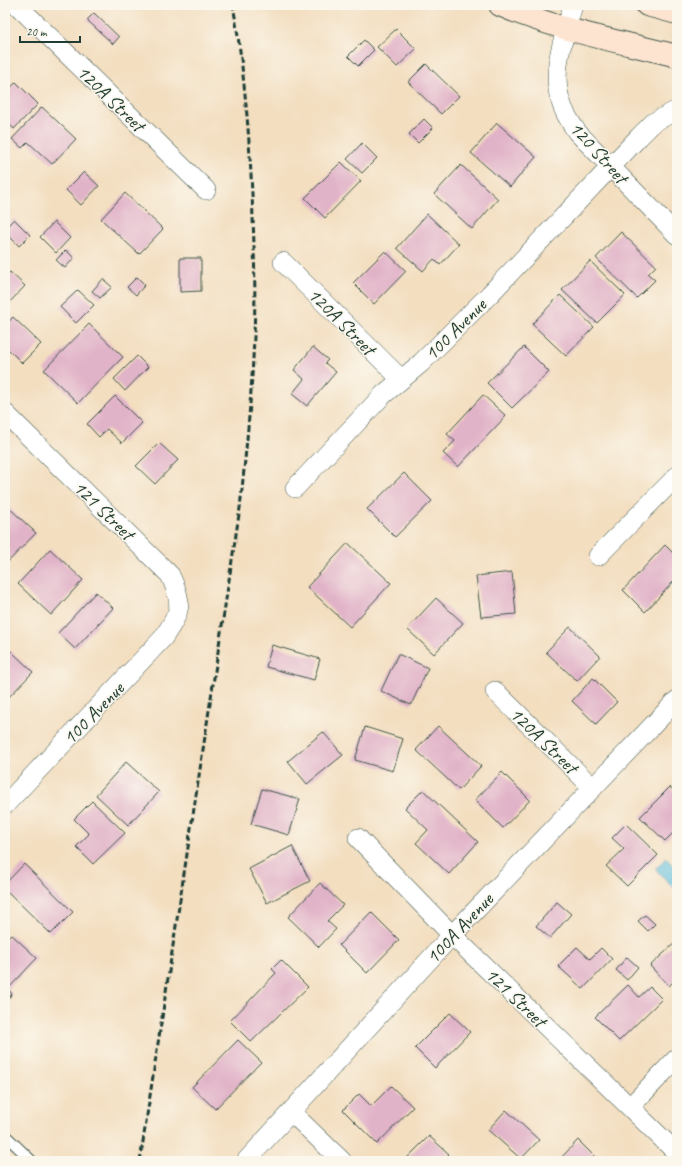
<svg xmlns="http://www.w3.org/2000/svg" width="682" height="1166" font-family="Caveat,sans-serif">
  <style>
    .water { fill: #5bbcda; stroke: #3d7c87 }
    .building { fill: #e1b3c8 }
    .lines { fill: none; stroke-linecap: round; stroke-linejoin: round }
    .lane-casing { stroke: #3f5549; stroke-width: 12 }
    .street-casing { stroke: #3f5549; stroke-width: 20 }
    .secondary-casing { stroke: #3f5549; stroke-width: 24 }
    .lane { stroke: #fff; stroke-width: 10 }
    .street { stroke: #fff; stroke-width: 19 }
    .secondary { stroke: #fde4d0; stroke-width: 22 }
    .rail { stroke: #1f3d34; stroke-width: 3; stroke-dasharray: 6 3; stroke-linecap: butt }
    .labels { text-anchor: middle; stroke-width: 3; stroke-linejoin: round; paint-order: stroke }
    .street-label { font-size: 20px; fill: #1f3d34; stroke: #fbf7ec }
  </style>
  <rect width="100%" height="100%" fill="#fbf7ec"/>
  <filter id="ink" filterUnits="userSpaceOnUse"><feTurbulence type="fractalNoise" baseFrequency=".025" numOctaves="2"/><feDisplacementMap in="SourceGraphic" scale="8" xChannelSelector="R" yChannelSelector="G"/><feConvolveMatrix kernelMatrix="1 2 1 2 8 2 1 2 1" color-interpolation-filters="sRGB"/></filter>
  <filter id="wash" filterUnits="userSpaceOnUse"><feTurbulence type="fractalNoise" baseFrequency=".012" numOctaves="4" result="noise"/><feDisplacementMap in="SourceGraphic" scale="16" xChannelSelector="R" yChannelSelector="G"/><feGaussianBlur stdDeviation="0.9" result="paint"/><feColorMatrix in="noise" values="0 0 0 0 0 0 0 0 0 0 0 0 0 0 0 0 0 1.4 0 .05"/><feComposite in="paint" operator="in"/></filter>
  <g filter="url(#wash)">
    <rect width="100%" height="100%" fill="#f3dec0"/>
    <path class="water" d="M666 858 677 869V891L655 869Z"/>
    <g id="blocks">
      <path class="building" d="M94 13 119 37 113 44 87 20Z
        M396 29 416 49 397 67 377 47Z
        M364 40 374 50 358 66 348 56Z
        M426 64 459 96 441 114 408 82Z
        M16 82 38 104 14 129 5 120V94Z
        M42 107 76 139 52 164 28 142 22 148 12 139Z
        M424 119 433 128 418 143 409 134Z
        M497 123 536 157 510 187 471 153Z
        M362 143 377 158 362 173 347 159Z
        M341 162 361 181 325 218 305 198Z
        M461 165 498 199 472 229 434 194Z
        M84 172 99 186 81 205 66 190Z
        M125 193 163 229 139 254 101 219Z
        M427 214 459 244 440 265 434 259 423 271 397 248Z
        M14 219 30 235 19 246 5 232V228Z
        M54 222 70 238 56 253 40 237Z
        M621 232 656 266 648 274 655 280 637 298 596 258Z
        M66 250 74 258 65 268 56 260Z
        M385 251 406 271 374 304 353 283Z
        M180 258H201V291L180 292Z
        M590 261 625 295 597 323 562 290Z
        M10 272 25 286 5 307V277Z
        M137 277 145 285 136 295 127 287Z
        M103 279 112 287 100 298 92 291Z
        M78 290 94 305 76 323 60 307Z
        M560 295 594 327 566 356 532 324Z
        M13 317 41 344 22 363 5 346V326Z
        M89 324 123 357 78 403 44 370Z
        M313 347 328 360 325 363 336 372 307 406 292 394 304 379 294 370Z
        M524 347 549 372 512 408 487 383Z
        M137 356 148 367 125 391 114 379Z
        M483 395 506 416 458 467 443 453 455 441 447 434Z
        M115 396 142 423 122 443 107 429 99 437 87 424Z
        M159 443 178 460 155 484 136 466Z
        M404 473 432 501 395 537 367 509Z
        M5 504 36 533 5 565Z
        M348 543 391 583 350 627 307 587Z
        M665 545 677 557V578L645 612 623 590Z
        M50 549 83 580 51 615 18 584Z
        M512 572 516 614 481 617 476 576Z
        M96 592 113 608 75 649 58 633Z
        M436 598 463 623 434 654 407 629Z
        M570 627 600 656 577 681 546 652Z
        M272 645 320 659 314 680 266 667Z
        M11 651 33 672 5 701V658Z
        M398 654 428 668 411 705 381 691Z
        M593 678 617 702 596 724 572 701Z
        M438 726 481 766 459 790 416 750Z
        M365 727 403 739 393 771 355 760Z
        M323 732 343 755 307 784 288 761Z
        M126 762 159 792 128 825 96 795Z
        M502 772 530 800 503 828 475 800Z
        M670 787 677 794V829L665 841 640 817Z
        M262 789 300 799 289 835 251 824Z
        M423 790 478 842 449 874 416 843 428 830 405 808Z
        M92 801 125 833 93 864 76 847 89 834 74 819Z
        M626 824 658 855 627 886 606 866 624 849 612 838Z
        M292 846 310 881 267 903 249 869Z
        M24 864 73 912 51 934 5 889V884Z
        M320 883 343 905 327 921 336 929 319 947 288 917Z
        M557 902 571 914 550 938 536 926Z
        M371 912 399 940 367 973 339 945Z
        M645 915 655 924 648 931 638 921Z
        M11 934 37 958 8 989 12 994 5 1002V940Z
        M677 941V978L669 986 650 966Z
        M577 947 590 959 601 948 612 959 583 989 558 966Z
        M627 957 638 967 627 980 616 970Z
        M281 960 308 987 251 1042 230 1021 276 973 272 969Z
        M628 985 639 997 650 987 662 999 619 1041 595 1017Z
        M450 1013 470 1032 435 1068 415 1048Z
        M238 1040 261 1062 215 1109 192 1087Z
        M391 1086 413 1107 377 1144 343 1110 359 1094 371 1106Z
        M506 1110 539 1140 521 1159 488 1130Z
        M429 1136 449 1154 442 1161H406L405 1160Z
        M578 1140 599 1161H558Z"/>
    </g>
  </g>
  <g filter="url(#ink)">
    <use href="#blocks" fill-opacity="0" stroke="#3f5549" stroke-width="1"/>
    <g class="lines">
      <g class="lane-casing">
        <path id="lane" d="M5 1135 32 1161"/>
      </g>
      <g class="street-casing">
        <path id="street" d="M17 5 206 190
          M573 5C565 35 550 71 561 102 564 113 570 122 577 132L677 235
          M283 262 401 379
          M5 413 170 575C184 605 181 611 163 638L5 805
          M295 488 383 395 421 363 490 294 639 137 654 122 677 110
          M598 556 677 476
          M495 691 593 788
          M358 838 452 935 677 1153
          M630 1107 677 1058
          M291 1112 342 1161
          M246 1161 452 935 677 700"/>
      </g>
      <g class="secondary-casing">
        <path id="secondary" d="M500 5C556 30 618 41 677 56
          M647 5 677 13"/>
      </g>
      <use href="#lane" class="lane"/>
      <use href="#street" class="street"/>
      <use href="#secondary" class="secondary"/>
      <path class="rail" d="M140 1161 240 508C246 451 252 393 254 336 256 289 254 241 252 194 249 131 244 68 233 5"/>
    </g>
  </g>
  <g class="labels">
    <g class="street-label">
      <text transform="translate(111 98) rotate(44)" y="7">120A Street</text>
      <text transform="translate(599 152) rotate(48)" y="7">120 Street</text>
      <text transform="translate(342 321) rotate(45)" y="7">120A Street</text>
      <text transform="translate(455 329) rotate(-45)" y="7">100 Avenue</text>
      <text transform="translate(104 510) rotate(44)" y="7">121 Street</text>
      <text transform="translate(93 713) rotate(-46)" y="7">100 Avenue</text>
      <text transform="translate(544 740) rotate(44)" y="7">120A Street</text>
      <text transform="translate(459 928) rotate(-47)" y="7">100A Avenue</text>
      <text transform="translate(516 997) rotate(44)" y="7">121 Street</text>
    </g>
  </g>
  <rect width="682" height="1166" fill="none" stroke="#fbf7ec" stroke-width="20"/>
  <path d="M20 36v6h60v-6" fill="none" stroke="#1f3d34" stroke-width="2"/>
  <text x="26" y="36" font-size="12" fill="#1f3d34" stroke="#fbf7ec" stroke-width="3" paint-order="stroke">20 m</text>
</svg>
